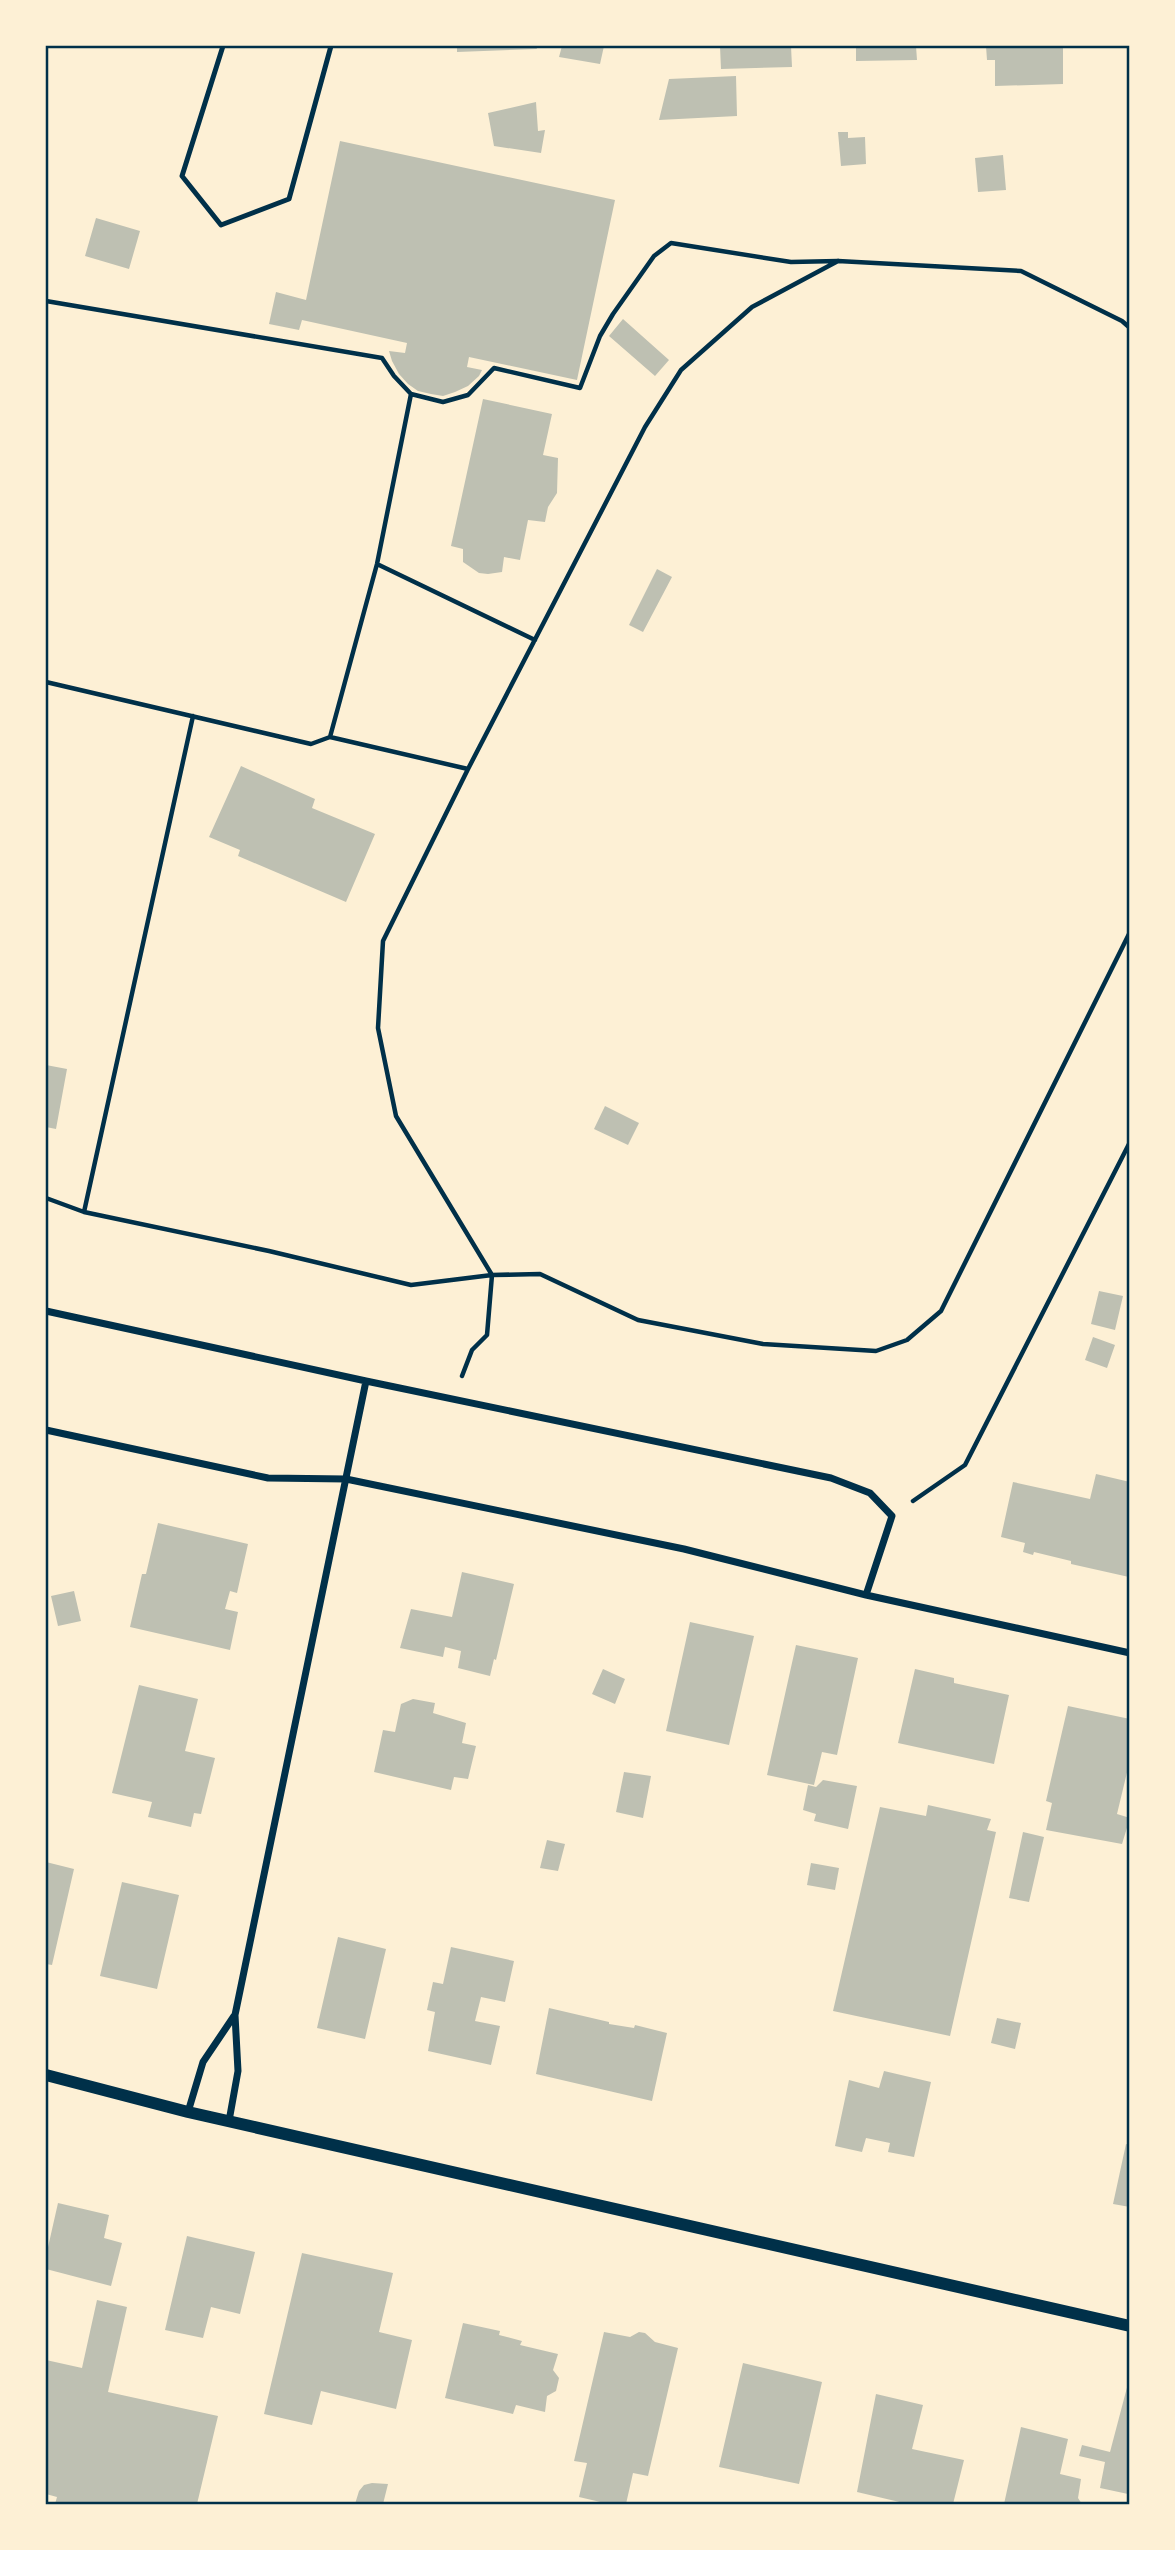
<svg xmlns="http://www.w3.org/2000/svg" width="1175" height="2550" font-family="'Archivo Narrow',sans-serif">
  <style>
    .building { fill: #bec0b2 }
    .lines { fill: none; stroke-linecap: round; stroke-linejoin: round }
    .path { stroke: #003049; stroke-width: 4.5 }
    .service { stroke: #003049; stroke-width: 5 }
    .minor { stroke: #003049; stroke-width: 7 }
    .tertiary { stroke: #003049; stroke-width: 12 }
    .neatline { fill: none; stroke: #003049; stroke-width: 2.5 }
  </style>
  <rect width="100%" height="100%" fill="#fdf0d5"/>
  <path class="building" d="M457 46H536L537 49 457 52Z
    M562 46H604L600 64 559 57Z
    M720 46H791L792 67 721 69Z
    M856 46H916L917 60 856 61Z
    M986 46H1063V84L995 86V60H987Z
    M736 76 737 116 659 120 669 79Z
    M536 102 538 131 545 130 541 153 494 146 488 113Z
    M838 132H848V138L865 137 866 164 841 166Z
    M340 141 615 200 577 380 469 357 467 367 482 370 479 376 468 386 455 392 443 396 431 394 418 391 408 384 399 374 392 361 389 351 405 353 407 343 302 320 299 330 269 324 276 292 306 300Z
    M1003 155 1006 190 978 192 975 158Z
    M96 218 140 231 129 269 85 256Z
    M623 319 669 360 655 376 609 336Z
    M483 399 552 414 543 455 558 458 557 493 548 507 545 522 528 520 520 560 504 557 502 572 488 574 479 573 463 562V549L451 546Z
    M657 569 672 577 643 632 629 625Z
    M241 766 315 799 312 808 375 834 346 902 238 856 240 850 209 837Z
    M46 1065 67 1069 56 1129 46 1127Z
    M605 1106 639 1123 628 1145 594 1129Z
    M1099 1291 1123 1296 1115 1330 1091 1324Z
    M1093 1337 1115 1345 1107 1368 1085 1360Z
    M1096 1474 1130 1482 1129 1577 1071 1564V1561L1034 1552 1033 1555 1023 1552 1025 1543 1001 1537 1013 1482 1090 1499Z
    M158 1523 248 1544 237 1593 230 1591 225 1609 238 1612 230 1650 130 1627 142 1574H146Z
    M462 1572 514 1584 496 1660 494 1659 490 1676 458 1668 461 1651 445 1647 443 1657 400 1648 411 1609 452 1617Z
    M74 1591 81 1621 58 1626 51 1596Z
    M690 1622 754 1636 729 1745 666 1731Z
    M796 1645 858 1658 837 1755 822 1752 814 1785 767 1775Z
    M603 1669 625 1679 615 1704 592 1694Z
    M915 1669 954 1678V1683L1009 1695 994 1764 898 1743Z
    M139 1685 198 1699 185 1751 215 1758 201 1814 194 1813 191 1827 148 1817 152 1802 112 1793Z
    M413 1699 435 1703 433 1713 466 1723 462 1743 476 1746 468 1779 454 1777 451 1790 374 1772 383 1730 395 1732 401 1704Z
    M1068 1706 1130 1719V1760L1117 1814 1130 1818 1122 1844 1046 1830 1052 1803 1046 1801Z
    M624 1772 651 1776 643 1818 616 1812Z
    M823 1780 857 1786 848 1829 814 1821 816 1814 803 1810 808 1785 816 1787Z
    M928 1805 991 1819 987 1830 996 1832 950 2036 833 2011 880 1807 926 1816Z
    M1023 1832 1044 1837 1029 1902 1009 1898Z
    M547 1840 565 1844 558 1871 540 1868Z
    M46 1862 74 1869 52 1965 46 1964Z
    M811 1863 839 1868 835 1890 807 1885Z
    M122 1882 179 1895 157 1989 100 1976Z
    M338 1937 386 1949 365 2039 317 2028Z
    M451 1947 514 1961 505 2002 481 1997 475 2021 500 2026 491 2065 428 2051 435 2012 427 2010 433 1982 443 1984Z
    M549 2008 609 2022V2024L634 2028 635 2025 667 2033 652 2101 536 2074Z
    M997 2018 1021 2023 1015 2049 991 2043Z
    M884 2071 931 2082 914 2157 888 2152 890 2143 866 2138 862 2152 835 2146 849 2080 879 2088Z
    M1126 2144 1130 2145V2207L1113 2204Z
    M58 2203 109 2215 104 2238 122 2243 111 2286 46 2269V2256Z
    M187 2236 255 2252 240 2314 211 2307 203 2338 165 2330Z
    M302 2253 393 2273 379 2332 412 2340 396 2409 321 2391 312 2425 264 2414Z
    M97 2300 127 2307 108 2392 218 2416 197 2504H55L57 2497 46 2494V2360L82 2368Z
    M463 2323 500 2331 499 2335 522 2341 520 2345 558 2354 553 2370 559 2378 556 2391 547 2396 545 2412 516 2405 513 2414 445 2398Z
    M604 2332 630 2337 639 2332 645 2333 655 2342 678 2348 648 2476 633 2473 626 2504H609L579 2497 587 2463 574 2461Z
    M743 2363 822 2382 799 2484 719 2467Z
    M1130 2376V2484L1128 2494 1100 2488 1105 2462 1079 2456 1082 2445 1110 2452Z
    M876 2394 923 2405 912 2449 964 2460 953 2504H908L857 2492Z
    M1021 2427 1068 2439 1060 2474 1081 2479 1078 2498 1082 2504H1004Z
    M372 2483 388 2484 383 2504H355L359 2491 364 2485Z"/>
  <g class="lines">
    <path class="path" d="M46 301 382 358 394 376 411 394 443 402 468 395 494 368 580 388 600 336 613 314 654 256 671 243 791 262 838 261 1021 271 1122 321 1130 328
      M377 564 535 640
      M46 682 311 744 330 737 377 564 411 394
      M330 737 468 769
      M46 1198 84 1212 269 1251 411 1285 492 1275 540 1274 638 1320 763 1344 876 1351 907 1340 941 1311 1130 932
      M84 1212 193 716
      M462 1376 472 1350 487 1335 492 1275 396 1116 378 1028 383 941 468 769 645 427 681 370 752 307 838 261
      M913 1501 965 1465 1130 1142"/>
    <path class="service" d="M223 46 182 176 221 225 289 199 331 46"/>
    <path class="minor" d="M46 1311 366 1381 831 1478 870 1493 892 1516 866 1595 684 1549 346 1479 268 1478 46 1430
      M866 1595 1130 1653
      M188 2112 203 2062 234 2016
      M229 2121 238 2071 235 2015 366 1381"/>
    <path class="tertiary" d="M46 2075 188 2112 1130 2326"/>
  </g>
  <rect width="1175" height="2550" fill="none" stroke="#fdf0d5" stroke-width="94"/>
  <rect x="47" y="47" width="1081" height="2456" class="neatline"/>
</svg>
